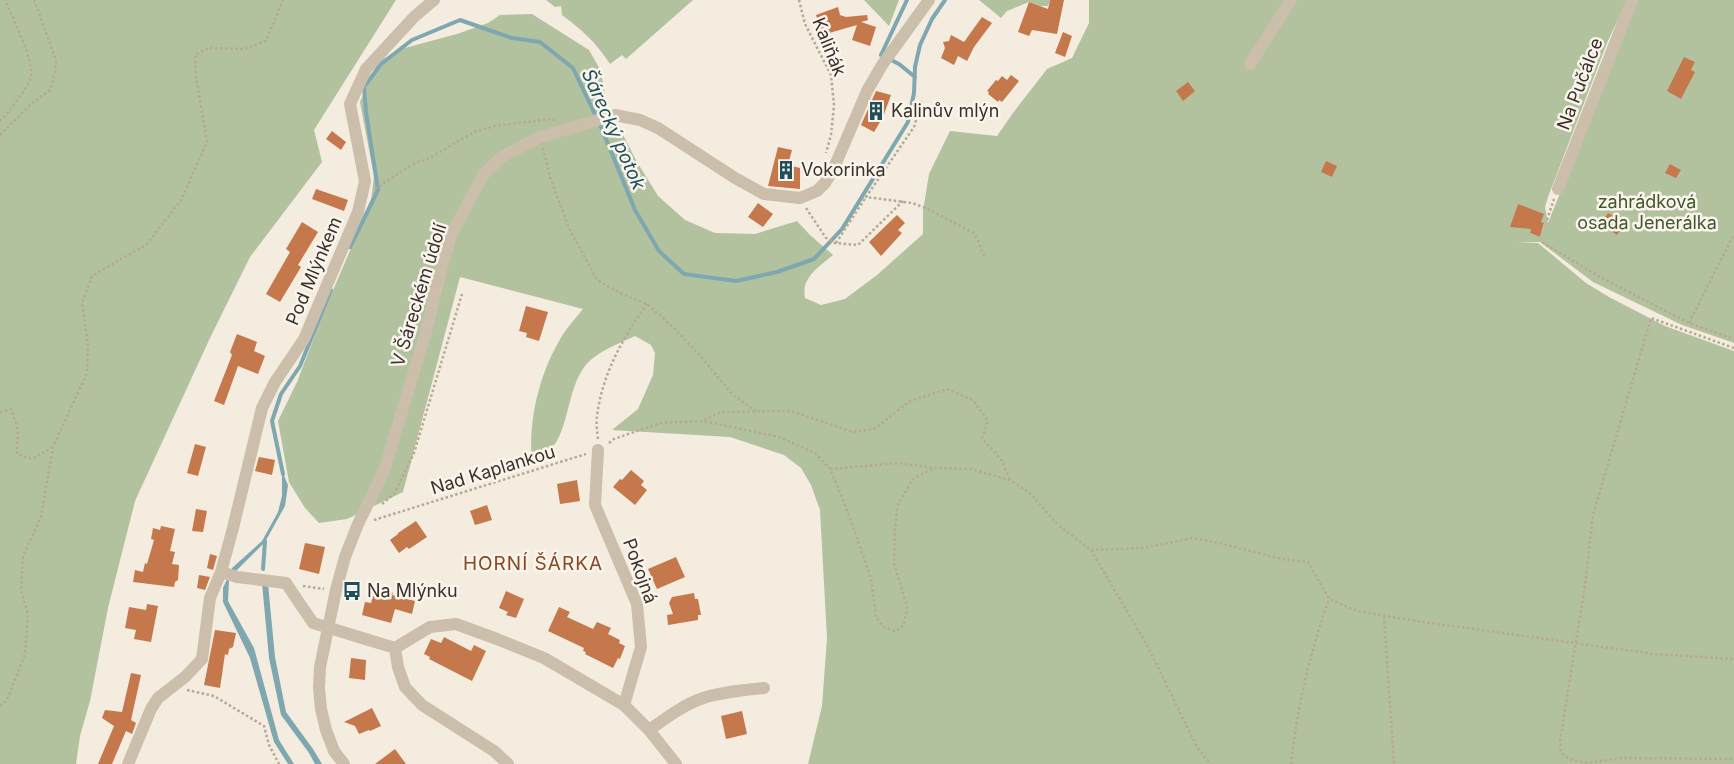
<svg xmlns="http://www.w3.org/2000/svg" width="1734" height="764" font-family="Inter,sans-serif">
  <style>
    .green { fill: #b2c29f; fill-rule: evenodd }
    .water { fill: #7ea7b0 }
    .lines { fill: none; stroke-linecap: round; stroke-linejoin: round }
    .stream { stroke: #7ea7b0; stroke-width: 4 }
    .building { fill: #c5784b }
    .path { stroke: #b7a895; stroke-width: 2.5; stroke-dasharray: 2.5 2.5; stroke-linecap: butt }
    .minor { stroke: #cbbeab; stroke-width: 12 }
    .labels { text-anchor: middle; stroke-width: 5; stroke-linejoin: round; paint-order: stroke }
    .street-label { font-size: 18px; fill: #39312a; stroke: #faf5ec }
    .poi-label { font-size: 18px; fill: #39312a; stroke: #faf5ec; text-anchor: start }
    .park-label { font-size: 18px; fill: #43572e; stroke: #faf5ec }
    .water-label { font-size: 19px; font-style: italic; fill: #1f4f5b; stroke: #faf5ec }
    .neighbourhood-label { font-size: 19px; letter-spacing: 1px; fill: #884823; stroke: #faf5ec }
  </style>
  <rect width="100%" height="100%" fill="#f3ecdf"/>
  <path class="green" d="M0 0H396L314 130 322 162 250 257 210 338 135 501 108 608 90 701 80 736 76 764H0Z
    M546 0H693L626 59 622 55 610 64C595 41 583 31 562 15L561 6 555 7Z
    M864 0H899L889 26Z
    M979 0H1050L1048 6H1040L1029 2 1007 11 1001 18Z
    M1089 0H1627L1607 43 1548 197 1545 207 1548 223 1638 0H1734V343L1682 325 1593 282 1540 242H1515L1538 243 1586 283 1609 297 1665 326 1734 351V764H808L822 706 827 638 820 510 811 485 801 468 784 455 730 437 612 430 638 409 653 375 655 353 651 345 635 336C618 344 596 352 585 366 567 389 569 430 551 449 546 454 538 458 532 463 528 424 538 378 558 343 564 331 574 320 583 309L460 277 403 492 347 519 319 523 305 508 289 482 278 421 297 382 323 314 371 201 374 176 360 102 378 62 401 49 457 34 488 23 500 15 532 14 589 50 601 71 607 108 619 127 637 162 658 196 685 220 715 233 755 234 797 221 810 235 833 255C819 267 801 277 805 298L821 305 845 299 877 275 923 234V211L929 174 950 131 997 136 1013 113 1047 69 1072 58 1089 23ZM1518 205 1543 214 1541 222 1544 224 1540 237 1530 233 1534 220 1515 214Z"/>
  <path class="water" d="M282 471 288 485 285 506 265 542 235 572 229 581 228 601 254 648 279 740 294 764H288L274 742 250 658 223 602V588L232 568 262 541 278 512 282 496Z
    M262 583 268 584 275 657 286 712 313 749 322 764H315L309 753 281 715 269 658Z"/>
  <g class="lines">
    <path class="stream" d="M907 0 881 55 899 64 915 77
      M350 247 378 190 366 112 364 87 381 64 412 40 460 20 512 38 540 42 573 68 601 127 635 210 659 251 684 274 736 281 777 272 814 259 842 229 908 122 914 93 915 67 920 45 932 19 945 0
      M283 474 272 421 281 394 300 366 331 290
      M263 569 265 541"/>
  </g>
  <path class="building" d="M1050 0H1064L1057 34 1032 30 1029 36 1018 32 1029 2 1048 9Z
    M838 7 840 15 846 17 867 15 868 20 861 22 876 27 870 46 852 40 857 25 822 35 816 15Z
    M982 17 992 23 974 47 967 61 958 56 954 65 941 58 945 48 943 42 949 41 951 35 964 42Z
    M1063 32 1072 36 1065 57 1055 53Z
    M1684 57 1695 62 1691 70 1695 72 1681 99 1667 91Z
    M1011 75 1019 81 1002 102 999 100 998 102 988 94 989 92 987 91 996 80 998 81 1002 76 1007 80Z
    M1188 82 1195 91 1183 101 1176 91Z
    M876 91 891 95 883 117 874 132 861 125Z
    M332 131 346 142 341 150 326 139Z
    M778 147 792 150 788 165 800 168V189L768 186Z
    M1326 161 1337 166 1332 177 1321 172Z
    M1670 164 1681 170 1676 178 1665 173Z
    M316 189 348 200 344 211 312 199Z
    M758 203 773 214 763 227 748 217Z
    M1518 204 1544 214 1541 222 1544 223 1540 237 1530 233 1531 229 1510 227Z
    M1608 213 1625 223 1617 235 1601 224Z
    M897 215 905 223 898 230 902 233 881 256 869 242Z
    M302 222 318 232 298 265 301 267 280 302 266 294 290 252 286 249Z
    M526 306 548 312 539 341 526 337 527 333 519 331Z
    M237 334 257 342 254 351 265 356 258 374 238 366 224 405 214 401 232 355 230 352Z
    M195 444 206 447 198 476 187 473Z
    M259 457 275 460 272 475 255 471Z
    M631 470 644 481 641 485 647 490 635 505 613 487 620 479 622 480Z
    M577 480 580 501 560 504 557 484Z
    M487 505 492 520 475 525 470 511Z
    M196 509 207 511 203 532 192 531Z
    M416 521 427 537 409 549 407 547 399 553 390 540 398 534V533Z
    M161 526 175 529 170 551 175 552 172 564 179 565 178 580 175 582 174 587 133 582 135 570 143 572 145 563 147 564 154 540 151 539 153 528 160 530Z
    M305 543 325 547 319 574 299 569Z
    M210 554 217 556 213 570 207 568Z
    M676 557 685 577 657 589 648 569Z
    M199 575 210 577 205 590 197 588Z
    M375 588 393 593 392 595 415 601 412 614 395 609 391 623 362 615 365 602 371 603Z
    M506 591 524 599 516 618 506 615 508 612 499 608Z
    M694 593 695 599H698L701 615H698V620L668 625 667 615 673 614 669 603 672 597Z
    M147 604 158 606 151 642 134 639 136 630 125 628 129 607 146 610Z
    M559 607 570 612 567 617 593 629 597 622 611 628 608 634 620 640 619 643 625 646 620 659 618 658 613 668 585 654 586 652 583 651 584 648 548 631Z
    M215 630 236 633 233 647 229 649 228 655 225 654 220 688 204 685Z
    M444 637 471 651 474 645 486 651 472 681 429 659 430 657 424 654 431 639 441 643Z
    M351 658 366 660 365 680 349 678Z
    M131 673 141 675 131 720 136 723 132 734 126 731 112 764H98L114 726 102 718 105 710 122 712Z
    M372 708 381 726 370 731 369 730 359 734 355 726 344 722Z
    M742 711 747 734 726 739 721 716Z
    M395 749 406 764H375Z"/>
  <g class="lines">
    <path class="path" d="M799 0 805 24 831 75 834 105 831 135 826 153
      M922 101 914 127 866 197 912 203 928 209 972 232C980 239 979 248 985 257
      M0 121C9 112 25 91 30 80 37 65 12 17 5 0
      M0 135 32 103 50 90 55 73 56 60 34 0
      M543 148 550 177 568 226 597 280 620 293 647 304 675 329 703 359 732 394 756 411
      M375 189 405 169 417 162 426 160 474 132 495 126 550 119 555 120
      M806 208 826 238 835 243 858 245 903 201
      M1547 220 1554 199
      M1542 242 1600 277 1689 323 1734 339
      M836 243 866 197
      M1689 323 1734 234
      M1734 348 1651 318 1593 515 1585 585 1560 741 1561 752 1569 759 1587 763 1621 758 1734 759
      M0 412 11 409 18 430 17 454 32 459 53 447
      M704 420 721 412 791 411 853 432 874 429 910 401 947 389 973 400 988 421 982 438 1002 461 1010 480
      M598 439C597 431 596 423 597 416 602 375 623 337 647 304
      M609 443 614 439 660 423 703 421 779 437 815 453 830 469 844 502 871 578 876 617 885 628 896 631 904 625 907 607 894 563 895 528 898 504 913 479 934 468
      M830 469 898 463 934 468 970 469 1010 480 1030 493 1058 525 1091 550 1147 645 1197 747 1211 764
      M382 504 394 494 414 453 462 294
      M374 520 586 454
      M1091 550 1143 548 1192 538 1219 543 1282 559 1308 562 1329 599 1357 611 1416 621 1654 654 1734 659
      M303 586 324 589
      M1384 616 1394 764
      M187 690 214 696 264 726 269 745 279 764
      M0 706 7 700 25 654 28 614 21 591 23 556 41 517 53 447 87 373 88 344 82 303 92 276 147 244 181 200 207 142 196 76 195 55 209 48 244 49 266 41 283 0
      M1291 764C1297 707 1310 653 1329 599"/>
    <path class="minor" d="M1250 64 1291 0
      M1558 189 1632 0
      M598 450 595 505 637 604 641 647 624 705
      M221 572 237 577 286 583 313 623 395 648 398 667 405 687 422 705 494 751 508 764
      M395 648 430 627 456 624 497 639 544 658 624 705 649 730 676 764
      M649 730C666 718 683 705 703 698 722 692 743 690 764 688
      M128 764 151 709 158 698 185 677 202 659 210 598 221 572 233 528 262 408 275 382 304 339 358 212 365 181 350 104 366 69 414 17 434 0
      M344 764 334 751 326 730 321 709 319 688 320 667 336 590 345 557 358 524 384 471 425 335 442 266 452 233 483 175 503 156 540 137 615 115 640 120 658 128 735 178 764 194 800 198 817 191 825 183 833 170 867 91 882 65 929 0"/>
  </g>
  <defs>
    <g id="building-bare" transform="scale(1.5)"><path d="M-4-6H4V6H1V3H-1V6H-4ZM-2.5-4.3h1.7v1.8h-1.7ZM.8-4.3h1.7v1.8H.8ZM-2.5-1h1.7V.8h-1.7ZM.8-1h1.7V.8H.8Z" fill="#1f4f5b" stroke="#faf5ec" stroke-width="2.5" paint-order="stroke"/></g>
    <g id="bus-bare" transform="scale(1.5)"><path d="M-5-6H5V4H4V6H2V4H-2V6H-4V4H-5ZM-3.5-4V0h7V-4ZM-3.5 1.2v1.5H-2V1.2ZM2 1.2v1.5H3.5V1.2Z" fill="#1f4f5b" stroke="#faf5ec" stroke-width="2.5" paint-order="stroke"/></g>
  </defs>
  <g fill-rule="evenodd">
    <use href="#building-bare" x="876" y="111"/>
    <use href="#building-bare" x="786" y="170"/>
    <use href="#bus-bare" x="352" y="591"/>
  </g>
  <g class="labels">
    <g class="street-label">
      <text transform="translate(829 47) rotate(68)" y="6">Kaliňák</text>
      <text transform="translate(1580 84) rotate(-69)" y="6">Na Pučálce</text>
      <text transform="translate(314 271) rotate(-67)" y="6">Pod Mlýnkem</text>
      <text transform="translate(419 295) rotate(-73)" y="6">V Šáreckém údolí</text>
      <text transform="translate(493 470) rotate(-17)" y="6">Nad Kaplankou</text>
      <text transform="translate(640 571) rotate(70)" y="6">Pokojná</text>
    </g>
    <g class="poi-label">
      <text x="891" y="117">Kalinův mlýn</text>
      <text x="801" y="176">Vokorinka</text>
      <text x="367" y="597">Na Mlýnku</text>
    </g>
    <g class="park-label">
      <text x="1647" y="208">zahrádková<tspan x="1647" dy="21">osada Jenerálka</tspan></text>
    </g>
    <g class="water-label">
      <text transform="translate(614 129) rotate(66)" y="7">Šárecký potok</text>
    </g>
    <g class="neighbourhood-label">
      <text x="533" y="570">HORNÍ ŠÁRKA</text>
    </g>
  </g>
</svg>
